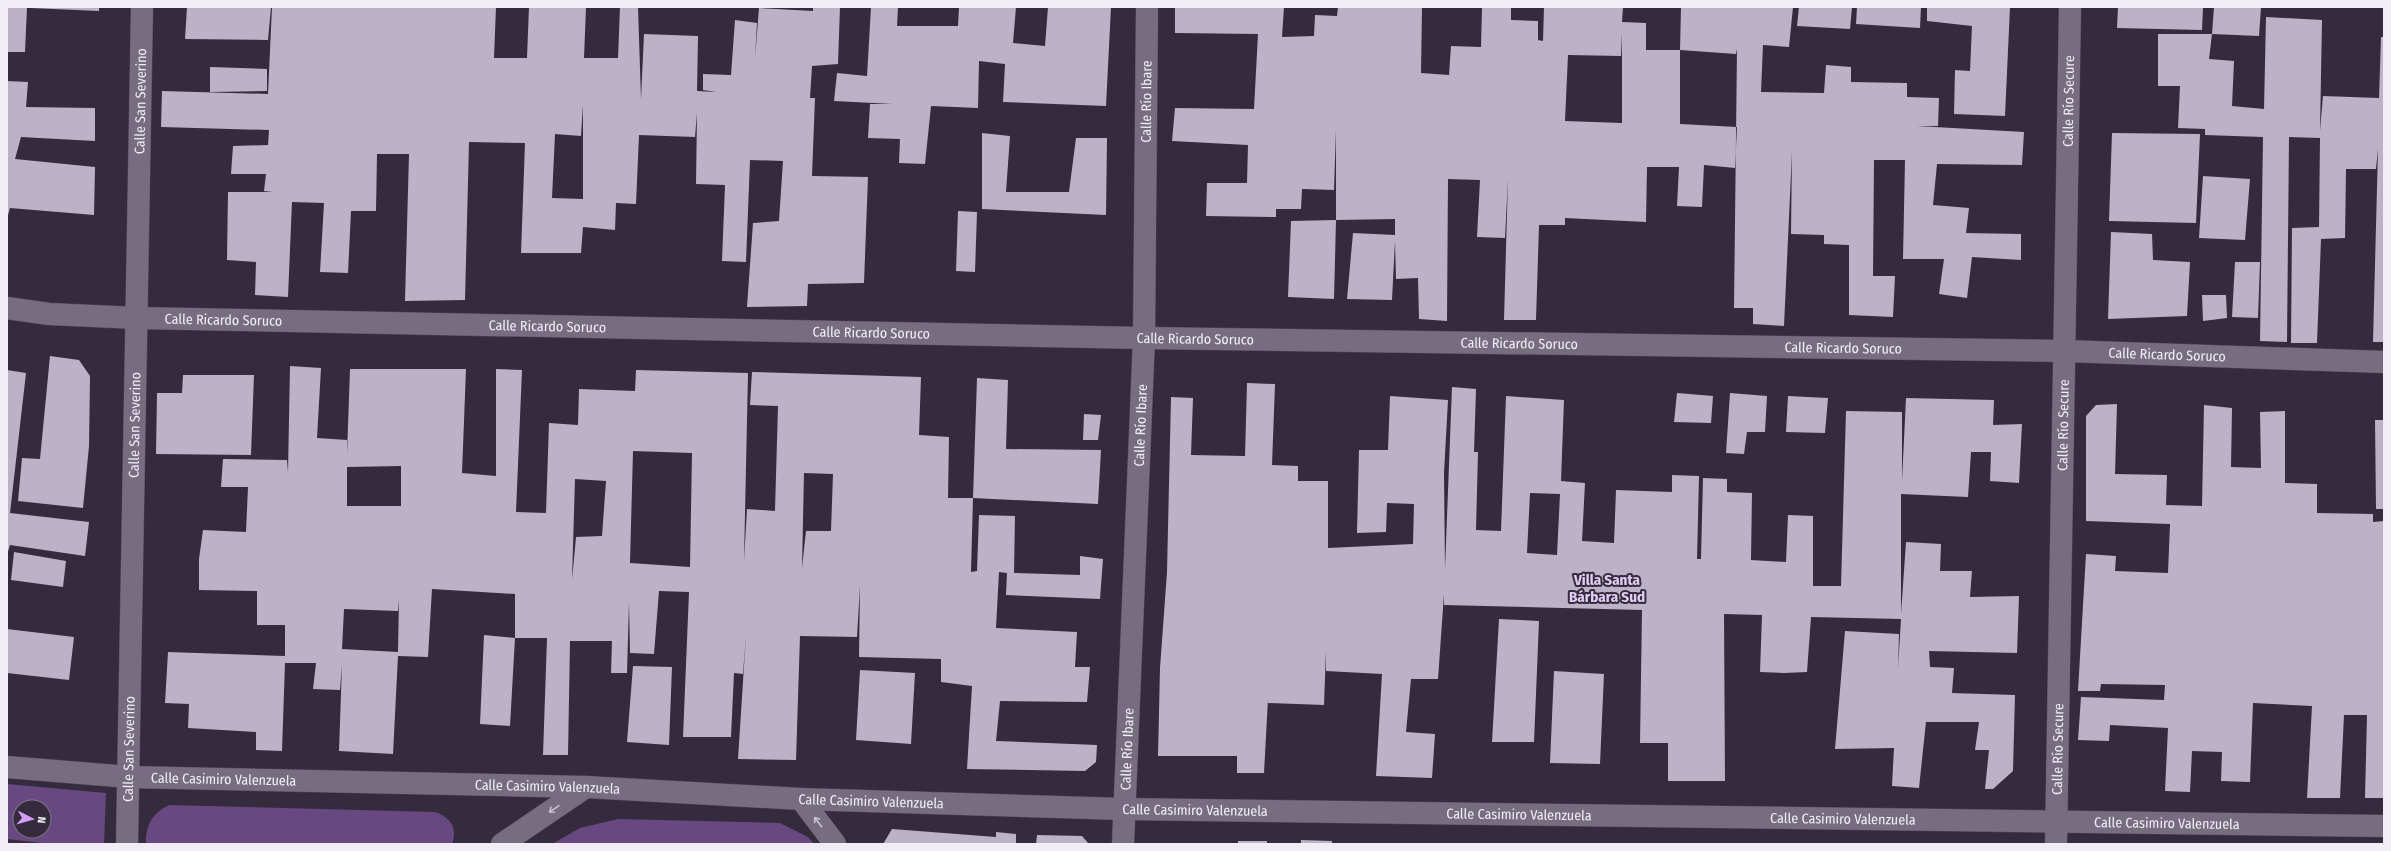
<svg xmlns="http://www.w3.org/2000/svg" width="2391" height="851" font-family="'Fira Sans Condensed',sans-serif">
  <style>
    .green { fill: #684881; fill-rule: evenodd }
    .building { fill: #bcb1c6; fill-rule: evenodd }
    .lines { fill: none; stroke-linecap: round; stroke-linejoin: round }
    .street-casing { stroke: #4f4855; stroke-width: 23 }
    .street { stroke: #766d7f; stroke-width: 22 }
    .oneway { stroke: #c7c0cd }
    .labels { text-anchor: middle; stroke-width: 4; stroke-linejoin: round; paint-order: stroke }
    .street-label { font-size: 14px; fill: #f2ecf7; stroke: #342c3c }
    .neighbourhood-label { font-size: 15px; font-weight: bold; fill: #e1ccf5; stroke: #342c3c }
  </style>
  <rect width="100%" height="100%" fill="#342c3c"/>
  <path class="green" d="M7 784 106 793 104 844H51L7 839ZM20 807H44V831H20Z
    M169 805 435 812C450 817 458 827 452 844H146C145 826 152 813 169 805Z
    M618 819 780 823 808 837 814 844H552L580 828Z"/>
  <path class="building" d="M7 7H27L25 52H7Z
    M30 7H99V11L30 8Z
    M187 7H271L268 40 185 39Z
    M272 7H496L494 58H527L529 7H586L584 58H618L620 7H638L641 99 644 34 698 36 697 91 716 92 703 90V74L731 75 735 20 757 23 755 59 759 8 813 11V7H840L838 64 812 66 810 98H815L812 176 868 177 864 283 808 284 807 306 747 307 753 223 779 221 783 161 750 160 746 262 722 261 725 185 696 184 697 113 695 137 639 135 636 204 616 203 615 230 583 227 581 253H521L525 143 469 142 465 300 405 301 409 154H377L376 211H351L348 273 320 272 324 203 292 202 288 297 255 295 256 262 227 260 228 192H273L264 191 266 174H231L233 146 268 145 269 130 161 127 162 91 268 94ZM583 105V199L552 198 555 134 581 136Z
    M871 7H898L897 26H958L959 7H1016L1013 43 1045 46 1048 7H1111L1106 106 1003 102 1005 64 979 61 978 108 931 106 925 164 899 163 900 139 868 138 870 104H893L834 101 837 73 867 76Z
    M1175 7H1284L1282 37 1314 36 1315 15 1337 16 1338 7H1422L1421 73 1449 75 1451 46 1481 47 1482 7H1511V20L1538 21V40L1543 41 1544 7H1623L1622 22 1646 23V50H1680V124L1737 127 1735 168 1704 165 1702 207 1677 206 1679 167H1647L1646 222 1565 218V225H1539L1536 320H1504L1508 178 1505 238 1477 237 1480 180 1448 179 1447 321 1419 319 1418 278 1396 279 1395 241 1392 300 1347 299 1353 233 1395 235V219L1336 220V130L1334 190 1302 189 1301 209H1276V217L1206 216 1207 183H1247L1248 145 1172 141 1175 108 1254 109 1258 34 1175 33ZM1622 33V123L1565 121 1568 55 1621 56Z
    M1681 7H1793L1789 47 1763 45 1761 92 1824 93 1826 65 1851 67V82L1907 83V97L1939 98 1938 126H1917L2024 132 2022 165 1937 164 1933 205 1969 208 1966 233 2021 234V260L1972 257 1967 298 1939 294 1944 259H1903L1905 160H1874L1873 276H1895L1893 317 1849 315V245L1824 244V235L1791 234 1792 152 1784 326 1753 324V308H1734L1737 49 1736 54 1680 50Z
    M1799 7H1852L1850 29 1797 26Z
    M1857 7H1921L1920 28 1856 24Z
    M1927 7H2010L2005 116 1954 114 1955 70 1970 71 1972 26 1927 21Z
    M2118 7H2203L2202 30 2117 28Z
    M2214 7H2261L2259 36 2212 34Z
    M2266 17 2322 20 2320 131 2323 96 2379 98 2381 37H2384V342H2373L2378 149 2376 169H2346L2345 238 2321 239 2317 343H2291L2292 228 2319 227 2320 138 2289 137 2287 342 2260 341 2263 137 2205 135V129L2178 128 2180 86H2158V34H2212L2209 59 2234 61 2232 106 2264 109Z
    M210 67 267 69V91L210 92Z
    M7 81 28 82 26 107 95 108V141L21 137 15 159 95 167 94 215 10 208 7 219Z
    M982 133 1010 136 1006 192H1069L1076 138H1107L1106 215 982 209Z
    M2112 133 2200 134 2196 223 2109 221Z
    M2203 176 2250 179 2245 240 2199 238Z
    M958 211 977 212 975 272 956 271Z
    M1336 220 1334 299 1288 297 1291 221Z
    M2111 232 2152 234 2153 260 2190 262 2187 316 2108 319Z
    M2235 262H2260L2258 318 2232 317Z
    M2202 295H2226L2227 318 2203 321Z
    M50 356 79 360 90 376 89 446 83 508 18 501 22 458 40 459Z
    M290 366 321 368 317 438 347 440V454L350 369H466L462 473 496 476V369L522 370 516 512 546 513 549 423 578 425 579 389 635 391 636 370 748 373 744 561 747 509 775 511 778 406 750 405 752 372 921 377 919 435 949 437 948 498H973L971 572 977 571 979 515 1015 516 1014 573 1080 575V556L1103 559 1100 599 1006 595 1007 573 999 572 996 628 1077 632 1075 667H1090L1087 702 1000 701 996 741 1097 745 1096 762 1085 771 967 769 972 686 941 682V659L859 657 860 586 857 637 800 636 796 760 738 759 746 635 743 674 734 673 731 737H683L689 592 659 591 654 654 630 653 629 602 627 673H611L612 641H570L568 755H543L547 638H515V594L432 589 428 657 398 656 393 754 339 751 342 664 340 690 313 689 316 663H285L282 751 256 750V732L188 728 189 704 165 703 168 652 285 656V625H257V591L199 590V559L203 530 246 532 248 487H221L223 459 287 460 288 472ZM633 451 692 453 690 567 630 563ZM401 466V506H347V467ZM804 473 833 474 831 531H806L802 568ZM575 479 606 481 602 536 576 537 572 580ZM399 599 398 652 342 649 344 609 398 611Z
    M7 370 26 373 10 513 89 522 85 556 10 545 7 555Z
    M183 375H254L251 455 156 454 157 393H182Z
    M977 378 1008 380 1006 449 1101 450 1098 504 973 498Z
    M1247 383 1275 384 1272 465 1298 466V481H1328V548L1413 544 1414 504 1387 503 1386 532 1357 533 1359 450H1388L1390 396 1448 400 1444 473 1445 569 1452 387 1476 389 1474 452H1478L1476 530 1501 531 1506 396 1564 400 1561 481 1585 483 1582 541 1614 543 1616 490 1672 492V475L1699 476 1697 559H1701L1703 478 1727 479V492L1752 493 1751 560 1786 562 1788 515 1813 516V586H1841L1846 411 1902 412V481L1906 398 1994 400 1993 425 2022 424 2019 483 1990 481 1991 452H1971L1968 497 1901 494V614L1906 542 1941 544 1940 571H1972L1970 597 2019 596 2017 653 1929 651 1930 667 1954 668 1952 693 2015 695 2013 771 1993 789H1985L1989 750H1975L1979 722H1926L1919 788 1892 786 1894 748 1835 749 1845 631 1899 634 1898 669 1901 619 1811 617 1807 672 1784 673 1760 672 1762 615 1724 614 1725 781H1668V743H1640L1642 610 1444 605V594L1438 679H1411L1406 732 1435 734 1432 778 1376 776 1382 674 1326 671V651L1324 705 1268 703V699L1264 773H1237V756H1158L1160 668 1167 572 1171 397 1193 398 1191 455 1245 456ZM1530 493 1560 494 1557 555 1527 553Z
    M1677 393 1713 396 1711 423 1674 422Z
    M1730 393 1767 396 1765 432H1747L1744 454 1726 453Z
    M1788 396 1828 398 1825 433 1786 432Z
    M2117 404 2115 474 2167 475 2166 505 2202 506 2204 405 2232 408 2231 467 2261 468 2260 412 2285 411V483L2317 484V513L2373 514V522L2384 521V798H2365L2367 715H2344L2340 798H2307L2312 706 2253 703 2250 782 2221 781 2222 752 2192 751 2190 792 2165 791 2168 728 2110 725 2109 741 2078 740 2081 697 2164 700 2165 685 2101 684 2100 691H2078L2086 554 2116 556 2115 571 2168 573 2170 524 2086 521V416L2096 405Z
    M1084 414 1101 415 1098 440H1083Z
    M2375 420H2384V509H2376Z
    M14 552 66 561 63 587 11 580Z
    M1499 619 1539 621 1534 742H1492Z
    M7 629 74 637 69 680 7 673Z
    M484 635 515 638 510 726 480 724Z
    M633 666 672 667 669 745 627 742Z
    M860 670 915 673 911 744 856 740Z
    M1554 671 1604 674 1600 764 1550 763Z
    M892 829 996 837V832L1016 834V844H883Z
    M1037 835 1082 836 1089 844H1036Z
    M1301 840 1332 841V844H1301Z
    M1238 841H1267V844H1238Z"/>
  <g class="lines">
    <g class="street-casing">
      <g id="street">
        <path id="s1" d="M7 308 49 314 137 318 1144 338 2065 351 2384 362"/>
        <path id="s2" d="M7 767 129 777 586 787 801 799 1123 809 2384 826"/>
        <path d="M801 799 835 844"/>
        <path id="s3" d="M127 844 142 7"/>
        <path d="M502 844 586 787"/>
        <path id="s4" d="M1123 844 1144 338 1147 7"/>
        <path id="s5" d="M2056 844 2070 7"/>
      </g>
    </g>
    <use href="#street" class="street"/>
  </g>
  <defs><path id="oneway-shaft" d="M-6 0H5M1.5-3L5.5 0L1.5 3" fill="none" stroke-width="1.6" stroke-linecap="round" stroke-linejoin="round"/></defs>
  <g class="oneway">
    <use href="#oneway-shaft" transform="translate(554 809) rotate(146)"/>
    <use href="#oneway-shaft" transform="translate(818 822) rotate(-127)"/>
  </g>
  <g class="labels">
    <g class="street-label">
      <text dy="5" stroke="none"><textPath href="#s3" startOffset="743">Calle San Severino</textPath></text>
      <text dy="5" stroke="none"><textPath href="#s4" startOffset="743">Calle Río Ibare</textPath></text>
      <text dy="5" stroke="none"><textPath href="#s5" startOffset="743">Calle Río Secure</textPath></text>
      <text dy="5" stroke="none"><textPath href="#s1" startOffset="217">Calle Ricardo Soruco</textPath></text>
      <text dy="5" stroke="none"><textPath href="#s1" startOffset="541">Calle Ricardo Soruco</textPath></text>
      <text dy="5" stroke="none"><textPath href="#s1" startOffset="865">Calle Ricardo Soruco</textPath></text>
      <text dy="5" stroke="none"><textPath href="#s1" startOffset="1189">Calle Ricardo Soruco</textPath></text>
      <text dy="5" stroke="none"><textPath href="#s1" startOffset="1513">Calle Ricardo Soruco</textPath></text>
      <text dy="5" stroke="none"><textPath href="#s1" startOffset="1837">Calle Ricardo Soruco</textPath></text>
      <text dy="5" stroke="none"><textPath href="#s1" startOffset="2161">Calle Ricardo Soruco</textPath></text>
      <text dy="5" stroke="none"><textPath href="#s3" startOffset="419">Calle San Severino</textPath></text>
      <text dy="5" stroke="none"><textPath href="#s4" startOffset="419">Calle Río Ibare</textPath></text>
      <text dy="5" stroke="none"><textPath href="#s5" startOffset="419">Calle Río Secure</textPath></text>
      <text dy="5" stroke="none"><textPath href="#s3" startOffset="95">Calle San Severino</textPath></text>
      <text dy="5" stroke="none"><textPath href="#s4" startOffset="95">Calle Río Ibare</textPath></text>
      <text dy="5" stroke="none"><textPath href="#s5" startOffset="95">Calle Río Secure</textPath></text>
      <text dy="5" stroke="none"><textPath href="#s2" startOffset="217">Calle Casimiro Valenzuela</textPath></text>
      <text dy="5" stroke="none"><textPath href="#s2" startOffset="541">Calle Casimiro Valenzuela</textPath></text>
      <text dy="5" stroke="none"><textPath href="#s2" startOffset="865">Calle Casimiro Valenzuela</textPath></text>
      <text dy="5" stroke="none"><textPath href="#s2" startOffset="1189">Calle Casimiro Valenzuela</textPath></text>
      <text dy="5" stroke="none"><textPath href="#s2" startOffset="1513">Calle Casimiro Valenzuela</textPath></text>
      <text dy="5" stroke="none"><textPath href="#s2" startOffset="1837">Calle Casimiro Valenzuela</textPath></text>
      <text dy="5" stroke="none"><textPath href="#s2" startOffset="2161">Calle Casimiro Valenzuela</textPath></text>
    </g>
    <g class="neighbourhood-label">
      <text x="1607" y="585">Villa Santa<tspan x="1607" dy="17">Bárbara Sud</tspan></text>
    </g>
  </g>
  <rect width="2391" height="851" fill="none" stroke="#f2ecf7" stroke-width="16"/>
  <g transform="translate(32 819) rotate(96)"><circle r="19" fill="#342c3c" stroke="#807987"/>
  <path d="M0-3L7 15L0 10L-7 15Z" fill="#d29dfd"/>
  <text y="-6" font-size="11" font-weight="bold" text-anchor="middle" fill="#f2ecf7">N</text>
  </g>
</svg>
